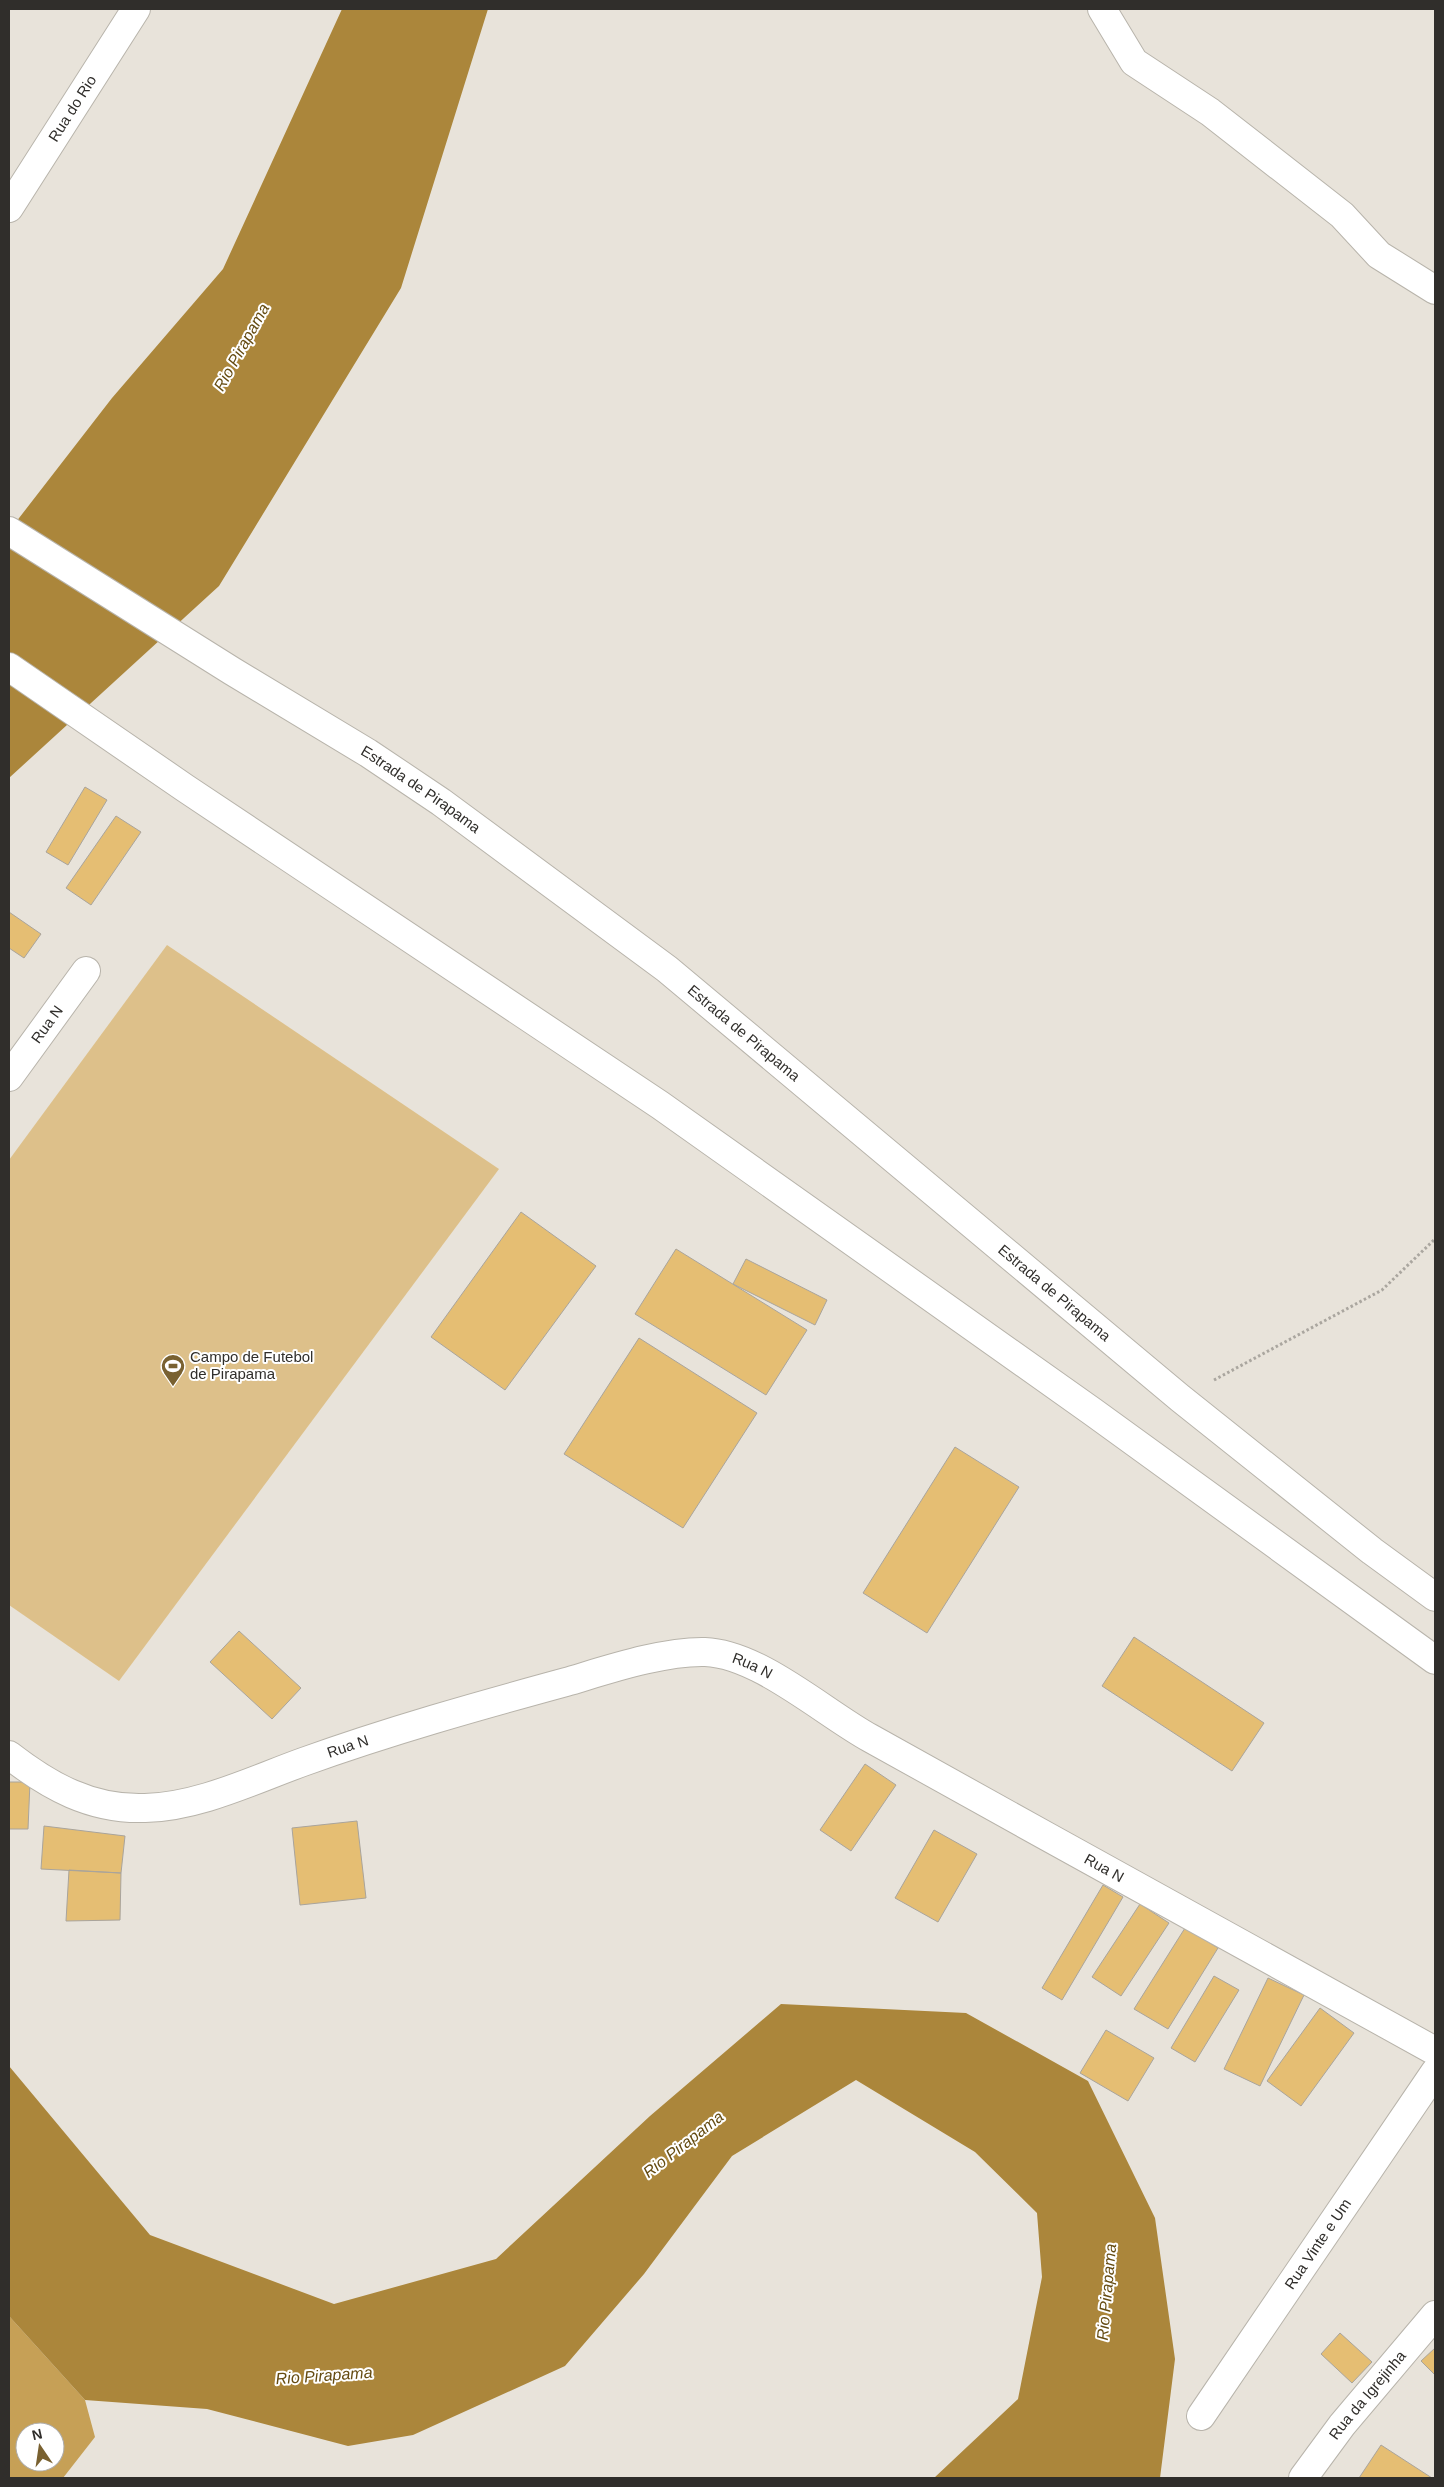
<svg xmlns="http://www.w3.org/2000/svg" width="1444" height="2487" font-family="Helvetica,sans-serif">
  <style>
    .green { fill: #ddc08a }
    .forest { fill: #c6a056; fill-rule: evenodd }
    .water { fill: #ab863b }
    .building { fill: #e5be73; stroke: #a9a49c }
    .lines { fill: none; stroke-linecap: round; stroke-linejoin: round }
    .minor-casing { stroke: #b8b4ab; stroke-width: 30 }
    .tertiary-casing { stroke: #b8b4ab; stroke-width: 30 }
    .path { stroke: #aaa69f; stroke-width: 3; stroke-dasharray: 2.5 2.5; stroke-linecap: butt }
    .minor { stroke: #fff; stroke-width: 28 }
    .tertiary { stroke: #fff; stroke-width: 28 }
    .labels { text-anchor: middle; stroke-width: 4; stroke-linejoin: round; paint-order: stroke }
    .street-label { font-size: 15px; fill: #302e2b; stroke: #fff }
    .poi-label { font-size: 15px; fill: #302e2b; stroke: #fff; text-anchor: start }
    .water-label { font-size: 16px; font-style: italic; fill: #654b11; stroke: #fff }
  </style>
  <rect width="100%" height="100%" fill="#e8e3da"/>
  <path class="green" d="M167 945 499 1169 119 1681 9 1605V1160Z"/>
  <path class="forest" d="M9 2316 85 2400 95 2437 63 2478H9ZM25 2432H55V2462H25Z"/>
  <path class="water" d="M342 9H488L401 288 219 586 9 778V531L112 398 223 269Z
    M781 2004 966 2013 1088 2081 1155 2218 1175 2359 1160 2478H934L1018 2399 1042 2277 1037 2213 975 2152 856 2080 732 2156 644 2274 565 2366 413 2435 348 2446 207 2409 85 2400 9 2316V2066L150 2235 334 2304 496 2259 650 2116Z"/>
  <path class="building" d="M85 787 107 800 68 865 46 852Z
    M116 816 141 832 91 905 66 888Z
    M9 912 41 934 24 958 9 948Z
    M521 1212 596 1266 505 1390 431 1337Z
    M676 1249 807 1330 766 1395 635 1314Z
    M746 1259 827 1300 815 1325 733 1284Z
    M639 1338 757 1413 683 1528 564 1454Z
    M955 1447 1019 1487 927 1633 863 1593Z
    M239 1631 301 1688 272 1719 210 1662Z
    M1134 1637 1264 1723 1232 1771 1102 1686Z
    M865 1764 896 1785 851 1851 820 1830Z
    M9 1782H30L28 1829H9Z
    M357 1821 366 1898 300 1905 292 1828Z
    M44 1826 125 1836 121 1873 41 1869Z
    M934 1830 977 1854 938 1922 895 1898Z
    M69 1870 121 1873 120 1920 66 1921Z
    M1103 1885 1123 1897 1062 2000 1042 1988Z
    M1140 1904 1169 1923 1121 1996 1092 1977Z
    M1185 1928 1218 1948 1168 2029 1134 2009Z
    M1214 1976 1239 1990 1195 2062 1171 2048Z
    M1268 1978 1304 1995 1260 2086 1224 2069Z
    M1320 2008 1354 2033 1301 2106 1267 2081Z
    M1106 2030 1154 2058 1128 2101 1080 2073Z
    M1340 2333 1372 2362 1352 2383 1321 2354Z
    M1435 2348V2375L1421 2361Z
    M1381 2445 1432 2478H1359Z"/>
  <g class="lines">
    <g class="minor-casing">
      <g id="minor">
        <path d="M1102 9 1134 62 1210 112 1342 215 1379 255 1435 290"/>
        <path id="s1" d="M9 208 136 9"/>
        <path d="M9 667 185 788 660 1105 1093 1412 1435 1660"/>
        <path id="s2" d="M9 1077 86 971"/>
        <path id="s3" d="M9 1755C49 1786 91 1810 145 1808 198 1807 253 1780 303 1762 389 1731 478 1706 566 1682 607 1670 663 1651 705 1652 759 1654 823 1712 870 1738 1058 1843 1247 1947 1435 2051"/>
        <path id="s4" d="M1201 2416 1435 2072"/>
        <path id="s5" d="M1303 2478 1342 2425 1435 2315"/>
      </g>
    </g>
    <g class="tertiary-casing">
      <g id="tertiary">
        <path id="s6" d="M9 531 232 671 368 753 441 802 667 969 1180 1398 1372 1551 1435 1597"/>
      </g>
    </g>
    <path class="path" d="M1214 1380 1382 1290 1435 1239"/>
    <use href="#minor" class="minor"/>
    <use href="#tertiary" class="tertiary"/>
  </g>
  <defs>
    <g id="stadium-pin" transform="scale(1.25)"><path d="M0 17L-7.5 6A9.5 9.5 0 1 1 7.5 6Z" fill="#796131" stroke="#fff"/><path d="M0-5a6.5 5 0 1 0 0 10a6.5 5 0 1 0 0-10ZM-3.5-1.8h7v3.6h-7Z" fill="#fff"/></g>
  </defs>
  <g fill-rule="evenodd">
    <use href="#stadium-pin" x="173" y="1366"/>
  </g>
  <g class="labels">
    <g class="street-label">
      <text dy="5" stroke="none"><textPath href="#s1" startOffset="118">Rua do Rio</textPath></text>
      <text dy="5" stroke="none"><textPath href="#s6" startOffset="486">Estrada de Pirapama</textPath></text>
      <text dy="5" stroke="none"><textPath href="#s2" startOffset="65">Rua N</textPath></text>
      <text dy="5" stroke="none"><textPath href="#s6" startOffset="891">Estrada de Pirapama</textPath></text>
      <text dy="5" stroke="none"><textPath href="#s6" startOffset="1296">Estrada de Pirapama</textPath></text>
      <text dy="5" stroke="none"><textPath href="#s3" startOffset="782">Rua N</textPath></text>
      <text dy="5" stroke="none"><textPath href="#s3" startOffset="362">Rua N</textPath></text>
      <text dy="5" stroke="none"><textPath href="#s3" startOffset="1188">Rua N</textPath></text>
      <text dy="5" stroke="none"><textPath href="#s4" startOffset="208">Rua Vinte e Um</textPath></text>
      <text dy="5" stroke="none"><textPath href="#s5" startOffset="105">Rua da Igrejinha</textPath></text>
    </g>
    <g class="poi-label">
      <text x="190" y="1362">Campo de Futebol<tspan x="190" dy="17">de Pirapama</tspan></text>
    </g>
    <g class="water-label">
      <text transform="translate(241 347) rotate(-61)" y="6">Rio Pirapama</text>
      <text transform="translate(683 2144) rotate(-38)" y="6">Rio Pirapama</text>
      <text transform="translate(1106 2292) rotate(-85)" y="6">Rio Pirapama</text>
      <text transform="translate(324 2375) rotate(-4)" y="6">Rio Pirapama</text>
    </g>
  </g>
  <rect width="1444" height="2487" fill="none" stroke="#302e2b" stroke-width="20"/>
  <g transform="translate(40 2447) rotate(347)"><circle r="24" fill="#ffffff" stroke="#acabaa"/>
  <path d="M0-4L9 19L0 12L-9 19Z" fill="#796131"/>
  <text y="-8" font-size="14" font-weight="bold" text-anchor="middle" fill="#302e2b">N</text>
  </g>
</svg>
